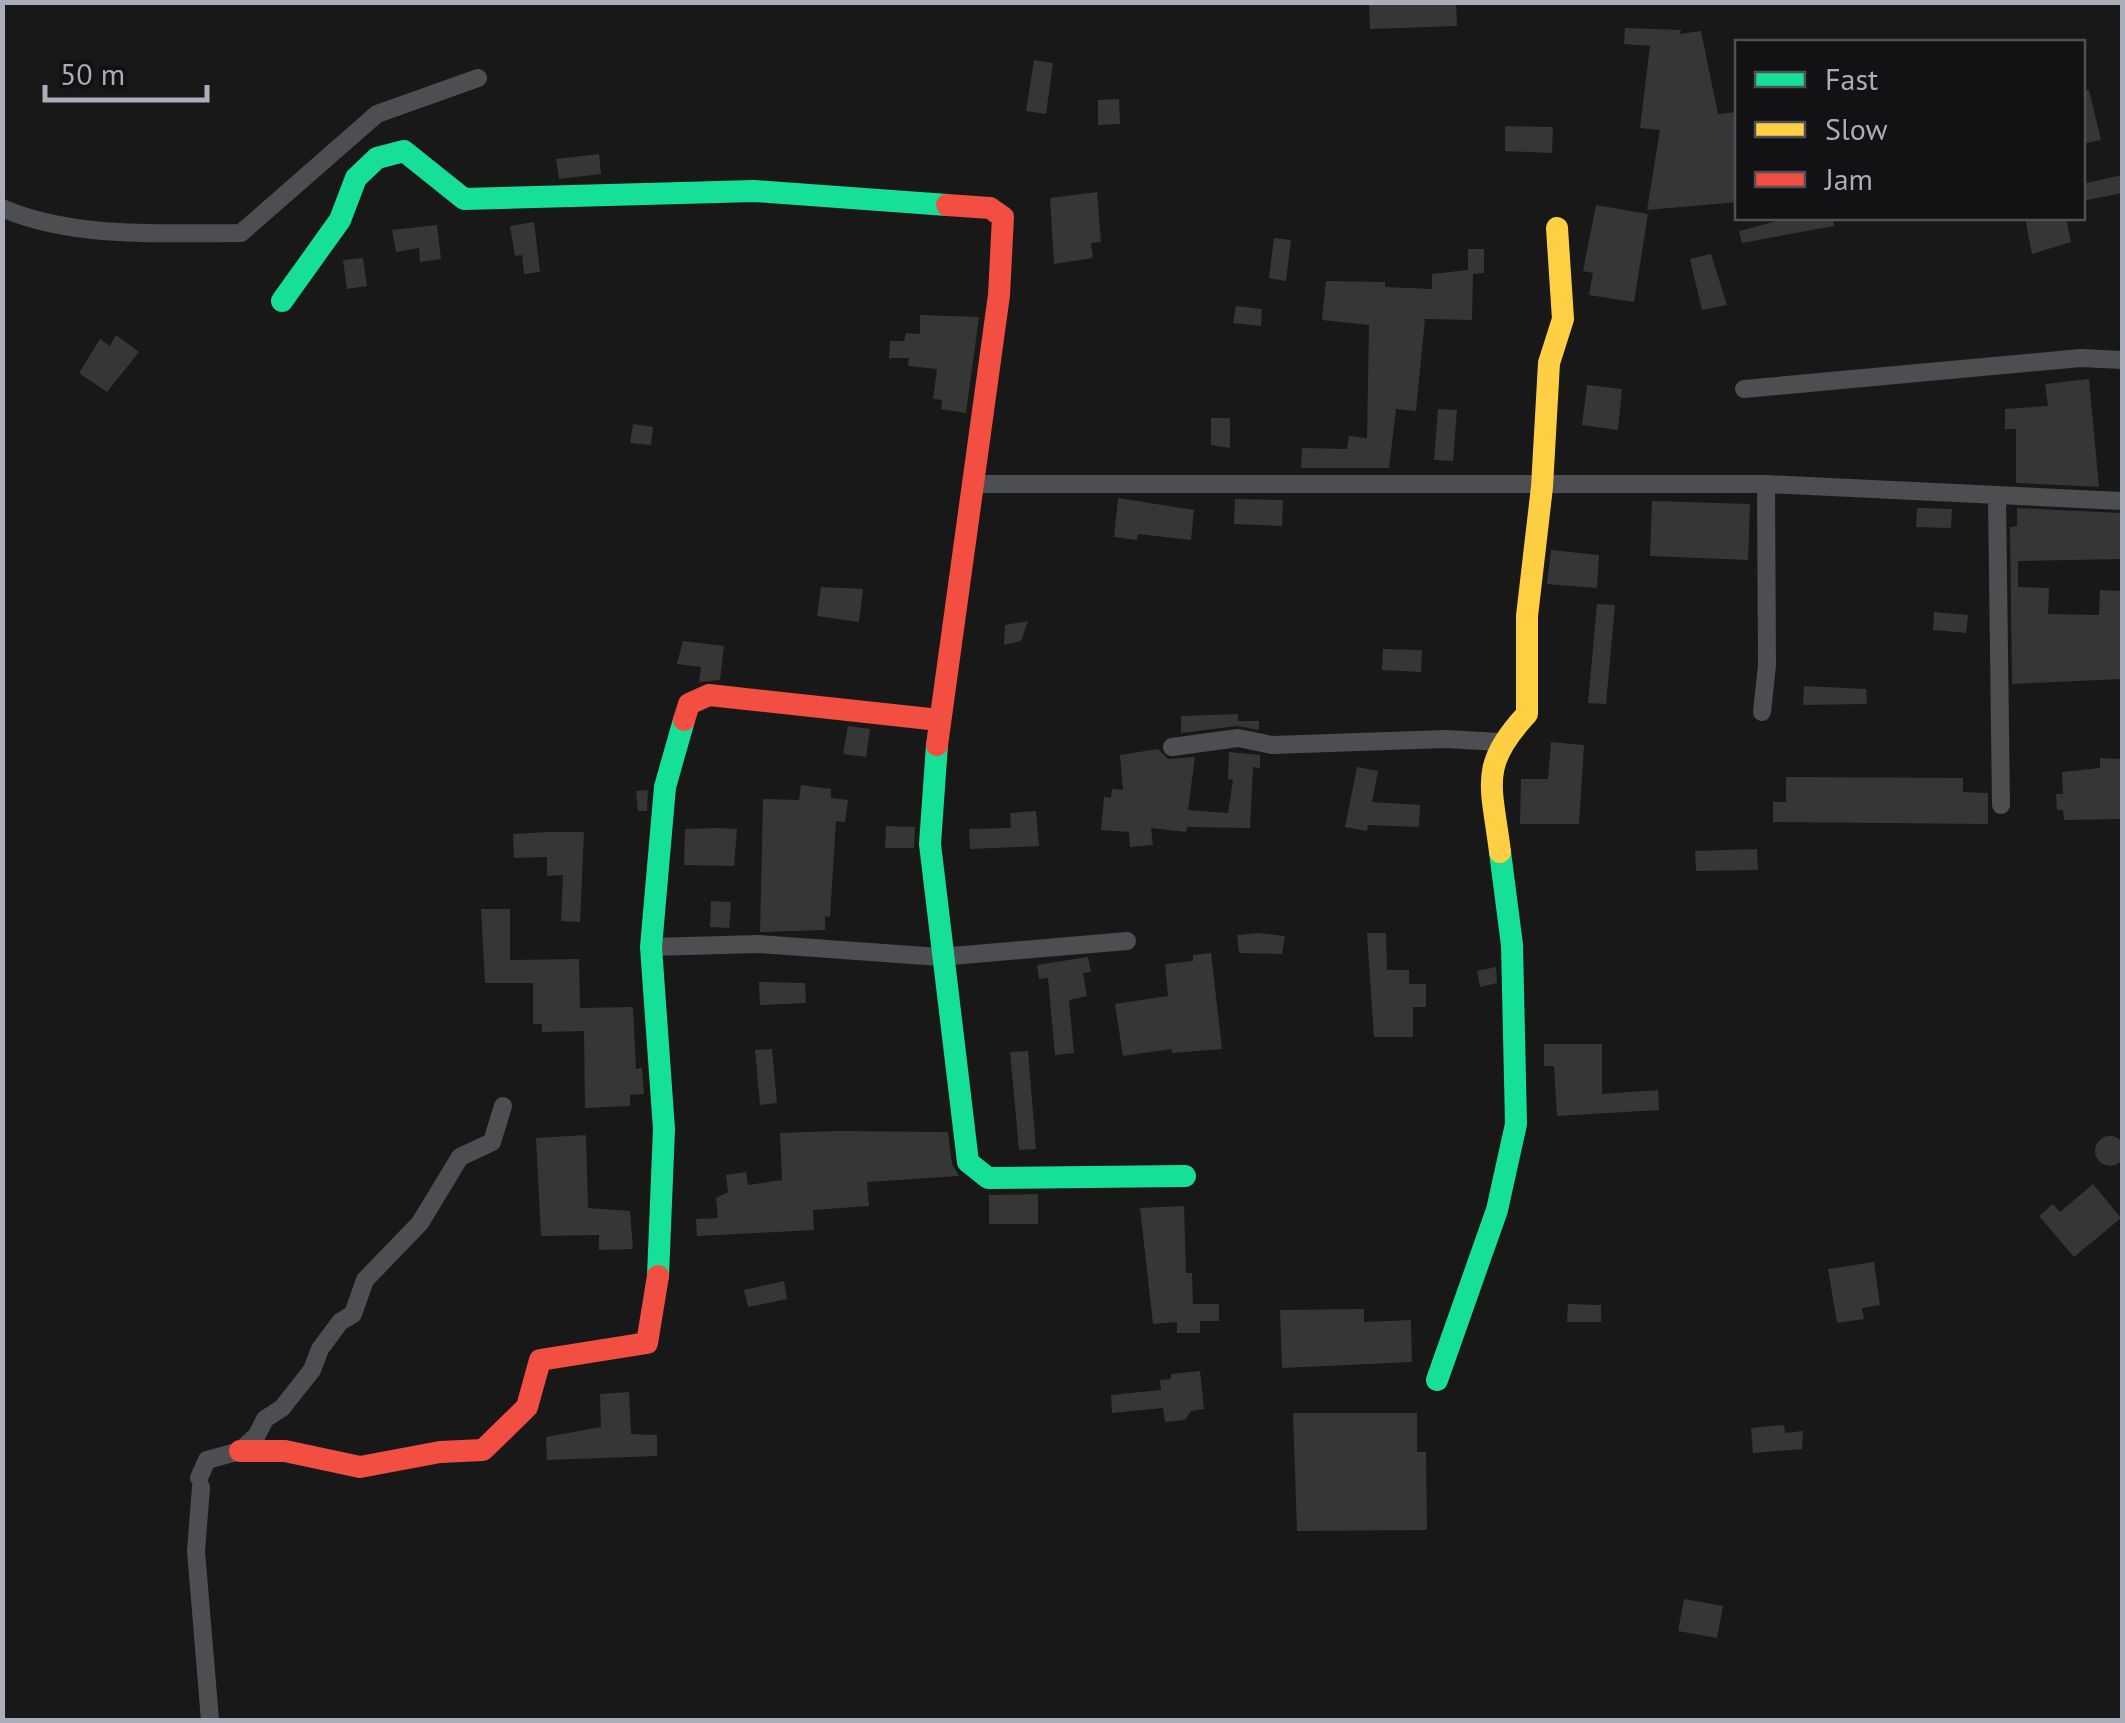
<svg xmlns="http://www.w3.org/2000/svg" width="2125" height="1723" font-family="'PT Sans',sans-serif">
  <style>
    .building { fill: #363637 }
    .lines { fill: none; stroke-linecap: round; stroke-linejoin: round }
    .street { stroke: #4c4e51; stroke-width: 18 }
    .fast { stroke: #16e098; stroke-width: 22 }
    .slow { stroke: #ffcf43; stroke-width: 22 }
    .jam { stroke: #f24e42; stroke-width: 22 }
  </style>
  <rect width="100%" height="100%" fill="#181818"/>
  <path class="building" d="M1369 2H1456L1457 26 1370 29Z
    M1625 28 1681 30 1680 34 1701 31 1718 114 1738 112V202L1647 210 1660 130 1640 128 1650 46 1624 44Z
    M1034 60 1053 63 1046 114 1026 111Z
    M2089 90 2101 140 2082 144V91Z
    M1119 99 1120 124 1098 125V100Z
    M1505 126 1553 127 1552 153 1505 151Z
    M599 154 601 174 559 179 556 159Z
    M2122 175V193L2082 201V184Z
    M1097 192 1101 242 1091 243 1093 258 1054 264 1050 198Z
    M1596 205 1648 214 1634 302 1589 295 1593 273 1583 271Z
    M1788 218H1833L1834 226 1742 243 1739 231Z
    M2025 218H2066L2071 242 2032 254Z
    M534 222 540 272 524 274 522 255 515 256 510 226Z
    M437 225 441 259 420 262 419 248 396 252 392 230Z
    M1274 238 1291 240 1286 281 1269 278Z
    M1468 249H1484V273L1473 274 1472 320 1425 319 1416 411 1396 409 1389 468H1301L1302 448 1347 449 1349 436 1367 438 1369 325 1322 320 1326 281 1385 282V287L1432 289V274L1468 270Z
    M1711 254 1727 305 1702 310 1690 259Z
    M363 258 367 286 347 289 343 260Z
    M1236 306 1262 309 1261 326 1233 323Z
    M920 315 979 317 966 413 941 409 942 400 933 399 937 369 908 366 909 358H889L890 341H904L906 333 920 334Z
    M116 335 139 352 107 392 79 373 100 339 110 346Z
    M2089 379 2099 487 2016 483V429H2005V409L2048 406 2045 384Z
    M1587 385 1622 389 1618 430 1582 425Z
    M1438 409 1457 410 1453 461 1434 460Z
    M1211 418H1230V448L1211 445Z
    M633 424 653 427 651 445 630 443Z
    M1118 498 1194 510 1191 540 1138 534 1137 540 1114 537Z
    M1235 499 1283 500 1282 526 1234 524Z
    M1652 501 1750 504 1748 560 1650 556Z
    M1917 508 1952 509 1951 528 1916 527Z
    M2017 508 2122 513V559L2018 561V587L2049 588 2048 614 2099 615 2100 590 2122 591V679L2012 684 2010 527 2017 526Z
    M1551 550 1599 555 1597 588 1547 584Z
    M821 587 863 589 859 622 817 616Z
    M1597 604 1615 605 1606 704 1588 703Z
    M1934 612 1968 615 1966 633 1933 630Z
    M1028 621 1021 641 1004 645 1005 625Z
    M683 641 724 646 720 680 699 682 701 667 677 664Z
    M1383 649 1422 650 1421 672 1382 670Z
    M1804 686 1866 689 1867 704 1803 705Z
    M1238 714V721H1259V730L1237 726 1181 733V716Z
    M848 726 870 729 866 757 843 754Z
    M1551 742 1584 745 1579 824H1520L1521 779H1548Z
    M1158 749 1168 759 1195 757 1188 810 1228 813 1233 780 1228 779 1229 752 1260 755V768L1253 767 1250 828 1187 827 1186 832 1151 828 1153 845 1130 847 1129 832 1101 830 1104 797 1111 798 1112 789 1123 790 1120 755Z
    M2100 758 2122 759V819L2064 820 2063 810H2057L2056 794H2063L2062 772 2100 768Z
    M1357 767 1378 771 1372 802 1420 805 1419 827 1368 825 1367 831 1345 827Z
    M1786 777 1963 778V792L1988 793V824L1773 822V802H1786Z
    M801 785 831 789V798L848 800 845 822 836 821 830 917 825 916V930L760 932 763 799 799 800Z
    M648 790 647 811H638L636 791Z
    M1036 811 1039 846 970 849 969 829 1011 828 1010 813Z
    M886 826 915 827 914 848H885Z
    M718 828 737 829 734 866 684 865 685 829Z
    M548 832H584L580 922 561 921 563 875 547 876V857L514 858 513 834Z
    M1757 849 1758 870 1696 871 1695 851Z
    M711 901 731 902 729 928 710 927Z
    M481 909H510V960L579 959 580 1008 633 1007 636 1069 642 1068 644 1094 630 1095V1106L585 1108 584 1031 542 1032V1024H533V983H485Z
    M1258 933 1285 936 1282 954 1239 953 1237 935Z
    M1367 933H1386L1387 970H1409V984H1426V1007H1413V1037H1374Z
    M1211 953 1222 1049 1172 1053V1049L1123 1056 1115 1004 1168 996 1165 964 1193 961V955Z
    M1088 957 1091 972 1083 973 1087 996 1069 1000 1074 1053 1055 1055 1048 978 1039 979 1037 965Z
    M1496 967 1497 983 1480 987 1477 971Z
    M759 982 805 983 806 1003 760 1005Z
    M1544 1044H1602V1094L1658 1090 1659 1110 1557 1116 1554 1066H1544Z
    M772 1049 777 1103 760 1105 755 1050Z
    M1028 1051 1036 1149 1019 1150 1010 1052Z
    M838 1131 948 1132 952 1164 959 1176 867 1182 869 1206 813 1210 814 1230 697 1236 696 1219 718 1218 716 1198 728 1192 726 1175 746 1172 748 1185 782 1180 780 1133Z
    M586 1135 588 1208 630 1211 633 1249 599 1250V1235L541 1236 536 1138Z
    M2095 1151a15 15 0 1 1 30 0a15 15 0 1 1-30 0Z
    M2093 1184 2121 1218 2074 1257 2039 1216 2053 1204 2060 1212Z
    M1038 1194V1224H989V1195Z
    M1184 1206 1186 1273H1192L1193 1304H1219V1321H1200V1333H1177V1322L1153 1324 1140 1208Z
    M1874 1262 1880 1305 1862 1308 1864 1319 1837 1323 1828 1269Z
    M784 1281 787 1299 748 1307 744 1290Z
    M1568 1304 1601 1305V1322H1567Z
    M1364 1309V1322L1411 1320 1412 1362 1282 1368 1280 1310Z
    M1200 1371 1204 1409 1191 1411 1185 1420 1165 1422 1163 1408 1112 1413 1111 1395 1161 1390 1160 1380 1171 1379V1374Z
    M629 1392 631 1434 657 1435V1456L547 1460 546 1437 601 1427 600 1394Z
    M1293 1413H1417V1452H1426L1427 1530 1297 1531Z
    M1784 1425 1785 1433 1803 1431 1802 1449 1753 1453 1751 1428Z
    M1684 1599 1723 1606 1717 1638 1678 1631Z"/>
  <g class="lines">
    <path class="street" d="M2 208C73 239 165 233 241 233L377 114 478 78
      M1744 389 2081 358 2122 360
      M971 484H1766L2122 501
      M1997 498 2001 805
      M1762 712 1767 665 1766 484
      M1172 747 1238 738 1272 745 1445 739 1501 742
      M651 947 759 944 940 957 1127 941
      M199 1478 207 1460 240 1451 257 1435 265 1419 282 1408 312 1370 320 1349 340 1322 353 1314 365 1280 420 1223 460 1157 492 1142 503 1106
      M201 1487 196 1551 210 1720"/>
    <path class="fast" d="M282 301 340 220 356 178 377 158 404 151 464 199 754 191 947 205
      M937 745 930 844 968 1162 988 1178 1185 1176
      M658 1276 664 1129 651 947 665 787 684 720
      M1437 1380 1497 1210 1516 1124 1512 945 1500 852"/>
    <path class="slow" d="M1500 852C1492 786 1478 766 1527 714V616L1542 487 1549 363 1563 319 1557 228"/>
    <path class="jam" d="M684 720 689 704 709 695 939 720
      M937 745 999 295 1003 217 990 208 947 205
      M240 1451H285L360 1467 440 1452 483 1450 527 1407 540 1360 647 1343 658 1276"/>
  </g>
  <rect width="2125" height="1723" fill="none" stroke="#a9aeba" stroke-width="10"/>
  <rect x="1735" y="40" width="350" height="180" fill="#121214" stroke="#4e5056" stroke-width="2.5"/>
  <rect x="1755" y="72" width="50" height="15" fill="#16e098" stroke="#4e5056" stroke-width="2.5"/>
  <text x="1825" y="90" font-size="30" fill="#a9aeba">Fast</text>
  <rect x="1755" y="122" width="50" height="15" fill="#ffcf43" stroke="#4e5056" stroke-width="2.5"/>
  <text x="1825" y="140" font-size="30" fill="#a9aeba">Slow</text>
  <rect x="1755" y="172" width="50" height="15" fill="#f24e42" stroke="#4e5056" stroke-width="2.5"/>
  <text x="1825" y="190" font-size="30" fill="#a9aeba">Jam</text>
  <path d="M45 85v15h162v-15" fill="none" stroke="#a9aeba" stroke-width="5"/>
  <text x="60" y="85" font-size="30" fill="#a9aeba" stroke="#121214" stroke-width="8" paint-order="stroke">50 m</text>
</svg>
